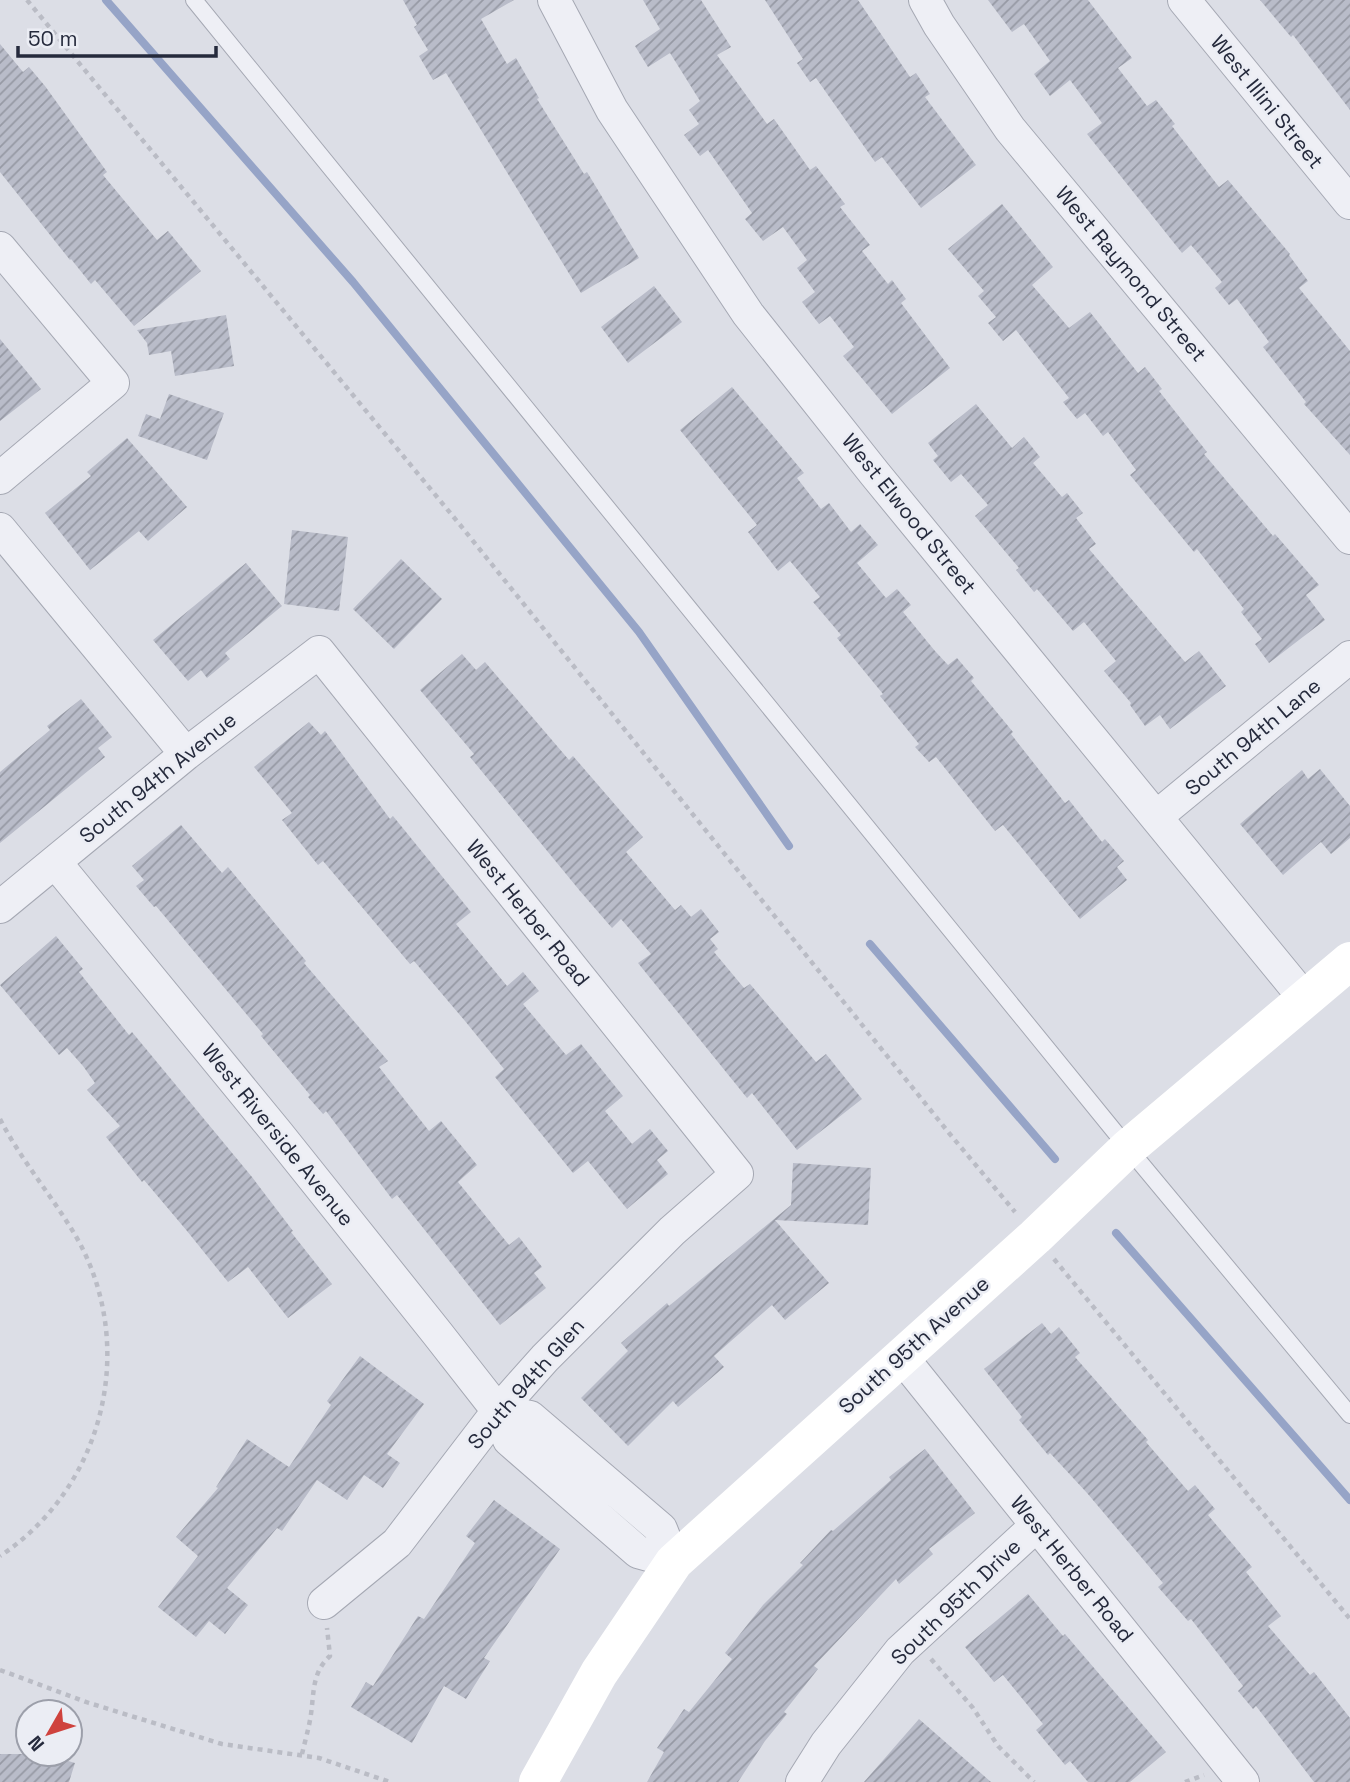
<svg xmlns="http://www.w3.org/2000/svg" width="1350" height="1782" font-family="'Space Grotesk',sans-serif">
  <style>
    .lines { fill: none; stroke-linecap: round; stroke-linejoin: round }
    .stream { stroke: #96a4c7; stroke-width: 8 }
    .building { fill: url(#building-hatch) }
    .lane-casing { stroke: #a5a8b3; stroke-width: 18 }
    .street-casing { stroke: #a5a8b3; stroke-width: 34 }
    .path { stroke: #babcc5; stroke-width: 4.5; stroke-dasharray: 5 5; stroke-linecap: butt }
    .lane { stroke: #eeeff5; stroke-width: 16 }
    .street { stroke: #eeeff5; stroke-width: 32 }
    .secondary { stroke: #fff; stroke-width: 38 }
    .labels { text-anchor: middle; stroke-width: 5; stroke-linejoin: round; paint-order: stroke }
    .street-label { font-size: 21px; fill: #252a3c; stroke: #ebedf4 }
  </style>
  <defs>
    <pattern id="building-hatch" width="6" height="6" patternUnits="userSpaceOnUse" patternTransform="scale(1.75)"><rect width="6" height="6" fill="#b9bcc9"/><path d="M-1 1l2-2M0 6l6-6M5 7l2-2" fill="none" stroke="#9699a4"/></pattern>
  </defs>
  <rect width="100%" height="100%" fill="#dcdee6"/>
  <g class="lines">
    <path class="stream" d="M106 0 353 282 639 632 789 846
      M870 944 1055 1159
      M1116 1233 1350 1500"/>
  </g>
  <path class="building" d="M403 0H514L481 19 507 64 516 58 539 98 537 99 584 174 587 172 639 258 581 293 446 73 433 80 419 56 428 50 414 27 417 25Z
    M643 0H701L731 47 717 55 767 124 774 119 810 170 816 166 845 204 840 207 870 245 862 251 888 284 892 280 906 299 901 303 950 368 892 414 843 356 854 347 830 316 819 324 802 302 815 292 797 268 807 260 783 227 763 241 745 219 752 213 708 150 700 156 684 135 699 124 689 110 700 101 670 53 648 67 635 46 660 29Z
    M765 0H858L910 77 916 73 930 94 925 97 976 165 921 208 882 157 875 162 816 78 810 82 797 63 803 59Z
    M988 0H1088L1132 58 1118 68 1147 106 1156 100 1175 124 1172 126 1219 187 1228 180 1290 254 1289 255 1308 281 1299 288 1350 351V455L1304 404 1306 402 1263 347 1269 342 1237 299 1229 305 1215 288 1222 282 1191 245 1182 253 1087 134 1102 123 1070 80 1050 96 1034 74 1050 61 1024 24 1012 32Z
    M1260 0H1350V110L1293 35 1291 37Z
    M0 44 23 72 29 67 45 86 107 172 103 175 157 240 168 231 201 271 134 326 95 280 91 284 71 259 70 260 0 172Z
    M1002 204 1053 267 1032 285 1069 328 1090 312 1138 373 1145 367 1162 389 1159 391 1207 452 1204 454 1273 536 1275 534 1319 585 1306 595 1325 620 1269 663 1255 644 1262 639 1241 612 1244 609 1197 549 1194 552 1130 475 1136 470 1108 432 1103 436 1085 413 1077 419 1063 402 1069 398 1016 330 1003 341 988 323 996 317 978 296 984 291 948 249Z
    M654 286 682 322 628 363 601 327Z
    M226 315 234 366 175 376 171 351 149 355 147 343 137 330Z
    M0 339 41 389 0 421Z
    M732 387 804 473 797 478 821 509 829 503 851 532 860 524 878 545 857 563 886 598 897 589 911 605 903 612 935 651 948 665 957 658 974 678 971 681 1013 732 1011 734 1065 803 1069 800 1102 842 1105 839 1124 861 1117 867 1127 880 1080 919 1003 825 995 831 936 757 929 762 915 747 919 744 880 696 883 694 837 638 841 635 813 602 820 597 790 561 778 571 748 532 757 525 680 430Z
    M169 394 224 413 207 460 138 436 146 414 160 419Z
    M976 404 1012 448 1024 437 1040 457 1033 463 1062 497 1067 493 1083 513 1076 518 1096 544 1089 549 1185 662 1199 651 1226 686 1170 729 1160 715 1145 726 1130 705 1131 703 1104 671 1116 661 1084 622 1073 631 1037 589 1034 592 1016 570 1019 568 975 516 988 505 961 474 951 482 933 460 938 456 928 443Z
    M127 438 187 507 148 541 139 531 90 570 45 513 91 476 87 472Z
    M292 530 348 537 339 611 284 604Z
    M401 559 442 599 394 649 353 609Z
    M246 563 282 606 225 653 230 659 207 678 201 670 188 681 153 640Z
    M462 654 476 670 485 662 569 760 573 756 643 837 626 852 675 910 681 905 691 917 701 909 719 932 710 939 718 949 714 952 744 988 750 984 816 1062 826 1054 862 1099 797 1150 752 1093 747 1098 638 963 651 954 621 919 612 928 580 891 470 757 474 754 420 690Z
    M81 699 112 737 98 748 105 757 0 843V772L50 730 47 726Z
    M309 722 321 735 325 731 390 819 393 816 471 912 456 924 507 986 523 972 539 991 523 1004 566 1055 581 1044 623 1096 605 1111 632 1144 650 1129 668 1151 657 1160 668 1174 627 1209 588 1161 573 1173 495 1077 504 1069 465 1021 414 961 410 964 323 861 318 865 282 820 292 813 254 767Z
    M1320 769 1350 806V838L1331 854 1321 842 1283 875 1240 824 1302 770 1308 779Z
    M181 825 222 873 228 867 306 961 304 963 388 1061 379 1067 429 1131 441 1121 477 1165 458 1182 509 1245 519 1237 542 1267 534 1273 546 1288 500 1325 397 1195 392 1199 326 1111 323 1114 308 1097 310 1095 261 1036 263 1034 156 906 154 907 136 886 144 880 132 866Z
    M56 936 83 969 79 972 129 1035 132 1032 252 1177 293 1231 291 1232 332 1284 288 1318 248 1267 228 1282 187 1231 144 1180 142 1182 106 1137 120 1126 87 1090 95 1083 83 1066 67 1048 59 1055 0 985Z
    M793 1163 871 1168 868 1225 775 1220 829 1283 785 1320 772 1305 714 1356 724 1367 678 1407 673 1401 628 1446 581 1398 628 1351 621 1343 667 1303 669 1306 791 1205Z
    M1042 1323 1051 1334 1059 1327 1080 1353 1075 1357 1148 1440 1146 1442 1188 1491 1195 1485 1215 1509 1208 1515 1252 1567 1246 1572 1281 1616 1268 1626 1310 1675 1314 1672 1350 1718V1782H1314L1256 1706 1253 1709 1238 1691 1243 1686 1191 1619 1188 1621 1158 1587 1163 1583 1087 1493 1050 1453 1048 1455 1019 1420 1022 1417 984 1369Z
    M360 1356 424 1404 387 1454 400 1463 383 1488 364 1475 347 1500 317 1480 282 1531 277 1528 227 1588 248 1605 225 1634 209 1621 196 1637 158 1607 198 1556 176 1537 218 1488 216 1487 247 1439 289 1467 331 1405 327 1401Z
    M925 1449 975 1513 929 1549 933 1554 899 1584 896 1579 814 1666 818 1669 784 1712 787 1714 765 1741 738 1782H647L664 1752 657 1748 684 1709 689 1712 732 1659 725 1653 763 1605 803 1565 800 1563 831 1530 833 1531 891 1480 889 1477Z
    M494 1500 560 1549 484 1658 490 1661 466 1699 444 1686 412 1743 351 1707 366 1682 373 1686 418 1616 424 1619 475 1543 466 1536Z
    M1028 1594 1063 1636 1065 1634 1166 1752 1130 1782H1088L1070 1761 1065 1765 1036 1730 1043 1724 1003 1675 994 1682 965 1647Z
    M919 1719 991 1782H864Z
    M0 1754H45L75 1763 69 1782H0Z"/>
  <g class="lines">
    <g class="lane-casing">
      <path id="lane" d="M194 0 1128 1148 1350 1415"/>
    </g>
    <g class="street-casing">
      <path id="street" d="M554 0 612 110 748 314 875 474 1305 999
        M925 0 939 25 1010 129 1350 538
        M1184 0 1350 203
        M0 248 113 383 0 478
        M0 529 186 754
        M1156 817 1350 657
        M55 862 278 1134 437 1333 498 1411 509 1440 638 1552 674 1562
        M0 907 186 754 319 652 737 1174 672 1231 545 1358 498 1411 397 1543 324 1603
        M901 1356 1243 1782
        M498 1411 530 1417 661 1529 674 1562
        M802 1782 826 1744 900 1651 1037 1525"/>
    </g>
    <path class="path" d="M27 0 461 526 949 1133 1015 1212
      M0 1119C22 1162 54 1198 78 1240 138 1349 103 1488 0 1556
      M1054 1259 1350 1619
      M931 1659 973 1708 998 1746 1034 1782
      M0 1670 89 1703 222 1744 319 1758 390 1782
      M302 1754C305 1741 309 1728 311 1714 314 1693 312 1672 330 1656L327 1628
      M1185 1782 1204 1775"/>
    <use href="#lane" class="lane"/>
    <use href="#street" class="street"/>
    <path class="secondary" d="M538 1782 599 1673 674 1562 1035 1237 1128 1148 1350 961"/>
  </g>
  <g class="labels">
    <g class="street-label">
      <text transform="translate(1267 102) rotate(51)" y="7">West Illini Street</text>
      <text transform="translate(1131 274) rotate(50)" y="7">West Raymond Street</text>
      <text transform="translate(909 514) rotate(51)" y="7">West Elwood Street</text>
      <text transform="translate(1253 737) rotate(-40)" y="7">South 94th Lane</text>
      <text transform="translate(158 778) rotate(-39)" y="7">South 94th Avenue</text>
      <text transform="translate(528 913) rotate(51)" y="7">West Herber Road</text>
      <text transform="translate(278 1135) rotate(51)" y="7">West Riverside Avenue</text>
      <text transform="translate(914 1345) rotate(-42)" y="7">South 95th Avenue</text>
      <text transform="translate(526 1384) rotate(-49)" y="7">South 94th Glen</text>
      <text transform="translate(1072 1569) rotate(51)" y="7">West Herber Road</text>
      <text transform="translate(956 1602) rotate(-44)" y="7">South 95th Drive</text>
    </g>
  </g>
  <g transform="translate(49 1733) rotate(231)"><circle r="33" fill="#ebedf4" stroke="#9c9faa" stroke-width="2"/>
  <path d="M0-5L12 26L0 18L-12 26Z" fill="#cf423d"/>
  <text y="-10" font-size="19" font-weight="bold" text-anchor="middle" fill="#252a3c">N</text>
  </g>
  <path d="M18 46v10h198v-10" fill="none" stroke="#252a3c" stroke-width="3.5"/>
  <text x="28" y="46" font-size="21" fill="#252a3c" stroke="#ebedf4" stroke-width="5" paint-order="stroke">50 m</text>
</svg>
